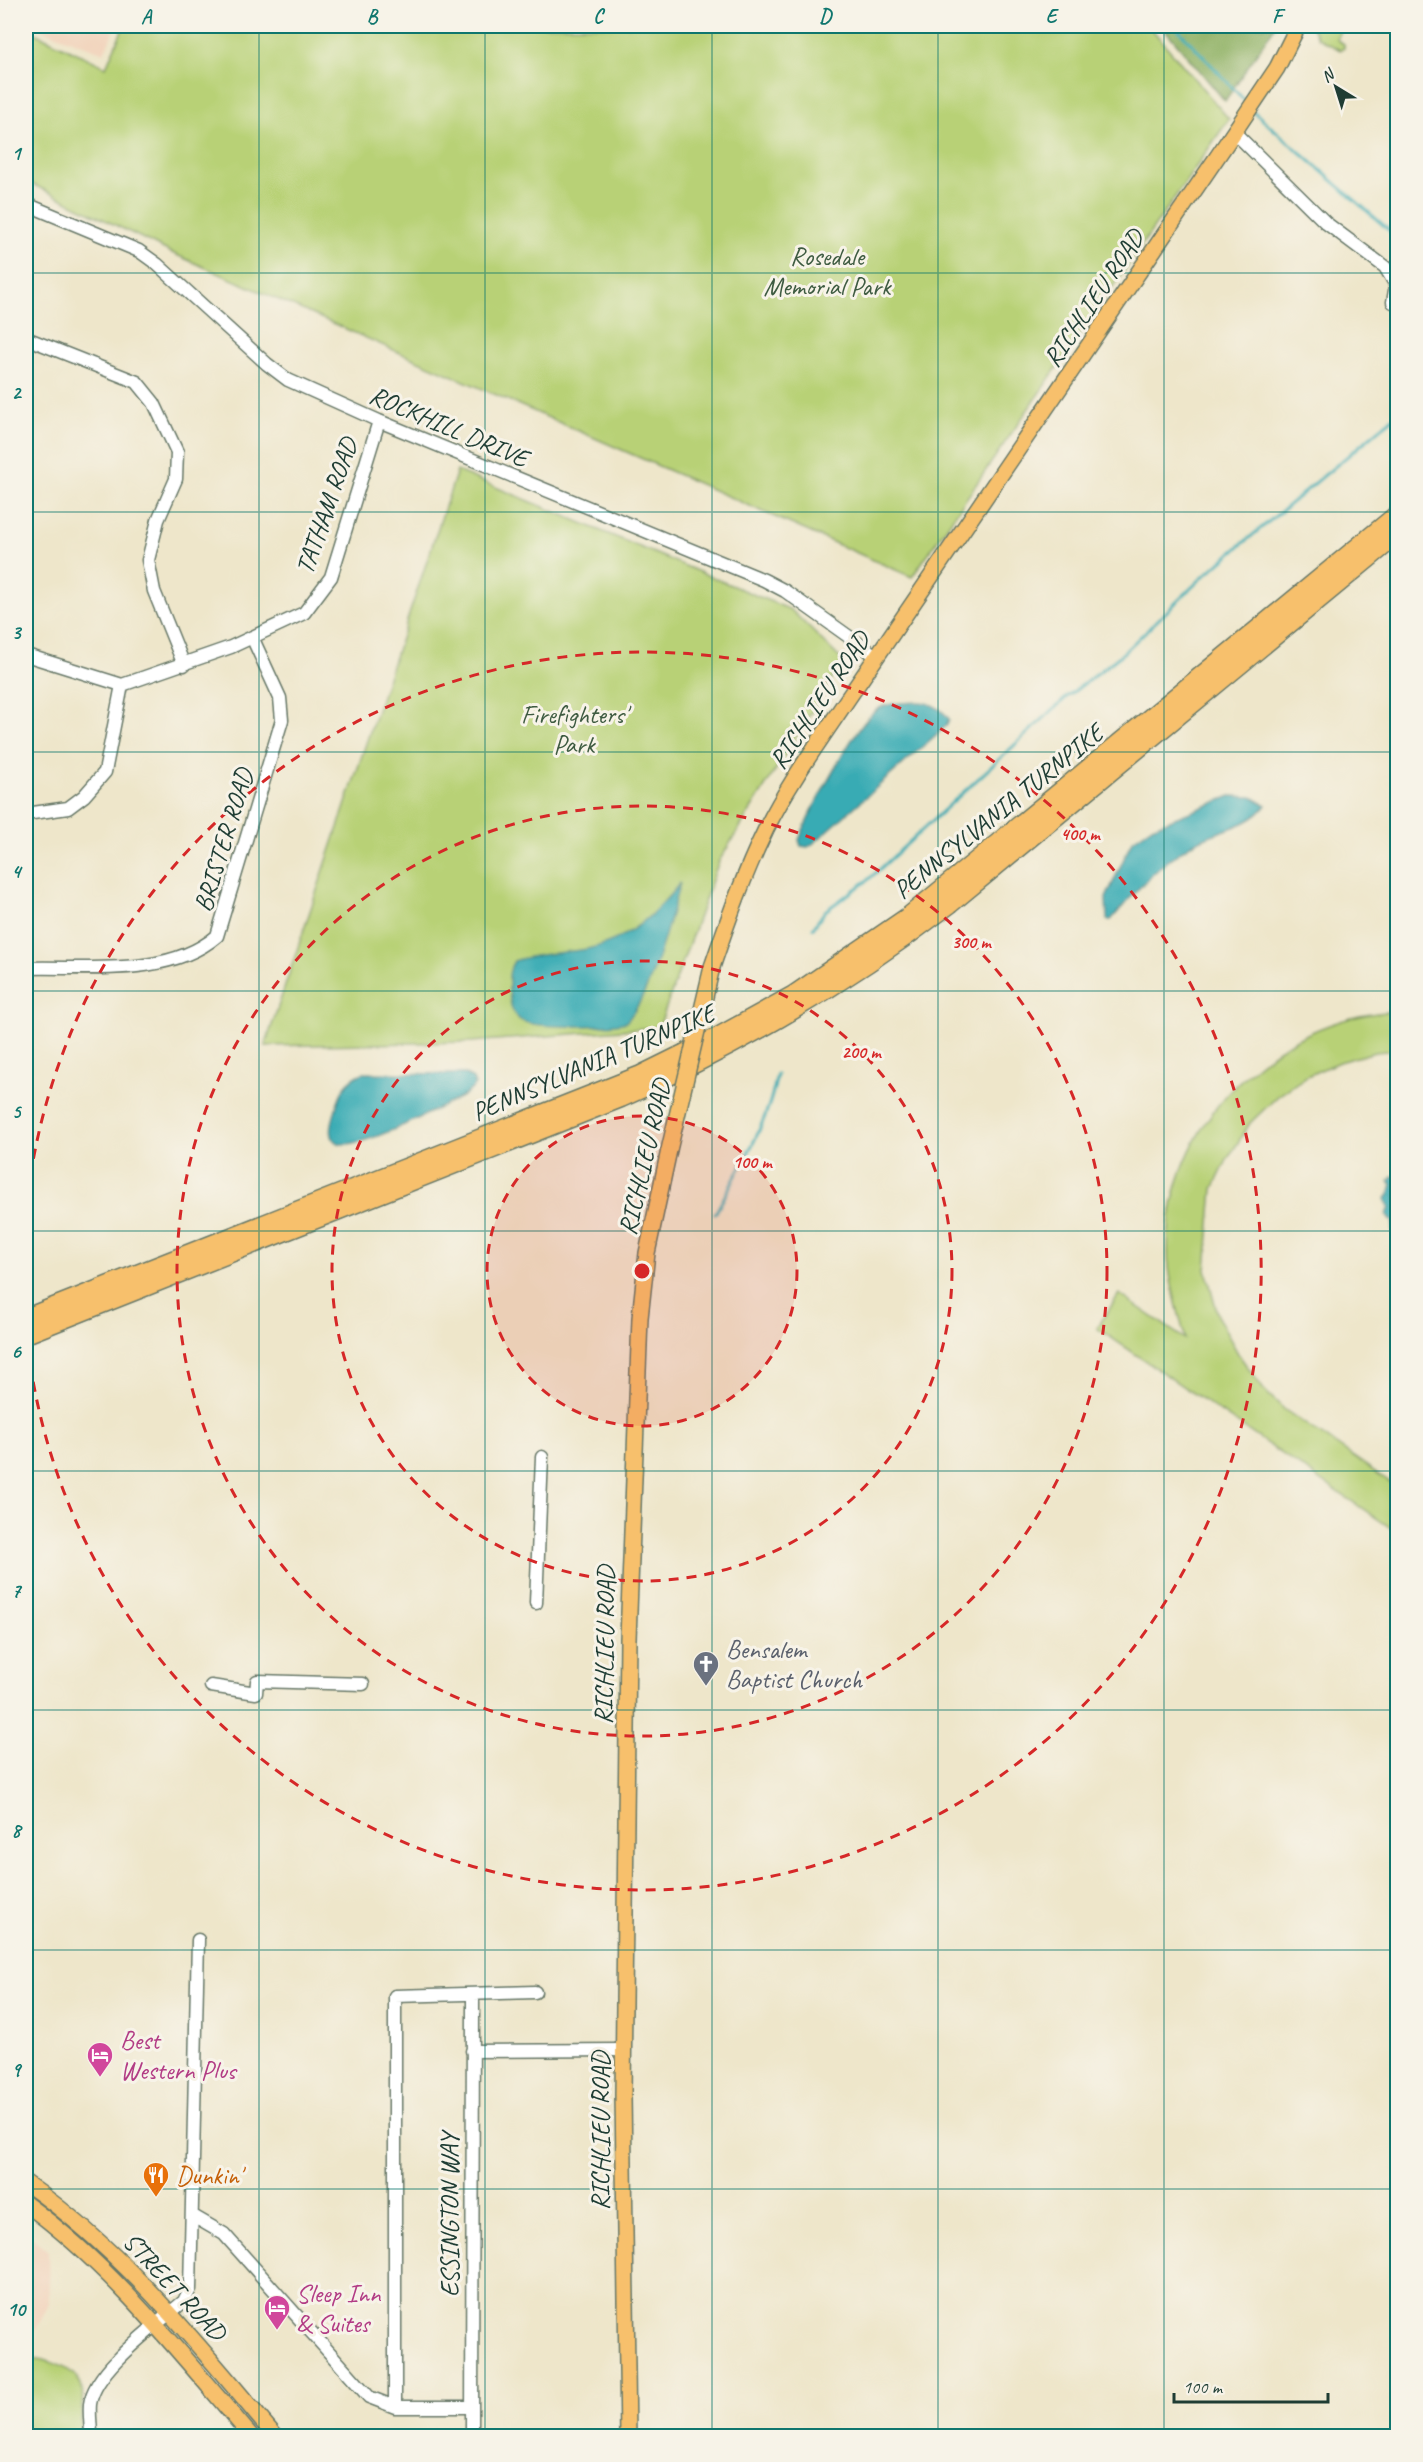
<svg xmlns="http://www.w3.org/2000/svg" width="1423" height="2462" font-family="Caveat,sans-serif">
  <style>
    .built { fill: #f2d5be }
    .green { fill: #b8d176; stroke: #6c8755; stroke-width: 1.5 }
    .forest { fill: #92b367; stroke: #58784e; stroke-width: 1.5 }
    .water { fill: #39abb4; stroke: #2c7474; stroke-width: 1.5 }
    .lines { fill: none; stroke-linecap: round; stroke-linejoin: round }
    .stream { stroke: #39abb4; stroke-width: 3 }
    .minor-casing { stroke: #677868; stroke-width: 15 }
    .major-casing { stroke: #677868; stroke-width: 18 }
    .highway-casing { stroke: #677868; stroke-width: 21 }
    .minor { stroke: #fff; stroke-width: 12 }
    .major { stroke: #f7c06c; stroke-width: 15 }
    .highway { stroke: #f7c06c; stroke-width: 18 }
    .major-bridge-casing { stroke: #677868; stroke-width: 18; stroke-linecap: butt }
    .major-bridge { stroke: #f7c06c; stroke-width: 15 }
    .grid { fill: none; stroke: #0f766e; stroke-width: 1.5; stroke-opacity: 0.55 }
    .ring { fill: none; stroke: #d62828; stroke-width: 3; stroke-dasharray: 10 8 }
    .labels { text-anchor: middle; stroke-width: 6; stroke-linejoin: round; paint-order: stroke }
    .park-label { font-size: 26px; fill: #3e5b41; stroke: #f7f3e8 }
    .street-label { font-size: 26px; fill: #1f3d34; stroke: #f7f3e8 }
    .worship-label { font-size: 26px; fill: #5b616d; stroke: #f7f3e8; text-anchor: start }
    .hotel-label { font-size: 26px; fill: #b23c85; stroke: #f7f3e8; text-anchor: start }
    .food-label { font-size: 26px; fill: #c56008; stroke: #f7f3e8; text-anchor: start }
    .centre { fill: #d62828; stroke: #f7f3e8; stroke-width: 3 }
    .ring-label { font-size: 18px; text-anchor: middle; font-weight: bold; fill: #d62828; stroke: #f7f3e8; stroke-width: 6; stroke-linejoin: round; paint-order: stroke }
    .neatline { fill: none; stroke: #0f766e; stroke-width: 2 }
    .grid-label { font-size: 20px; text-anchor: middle; font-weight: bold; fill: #0f766e }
  </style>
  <rect width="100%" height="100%" fill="#f7f3e8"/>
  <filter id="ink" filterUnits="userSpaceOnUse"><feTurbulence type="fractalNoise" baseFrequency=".0167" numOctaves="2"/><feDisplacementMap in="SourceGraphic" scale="12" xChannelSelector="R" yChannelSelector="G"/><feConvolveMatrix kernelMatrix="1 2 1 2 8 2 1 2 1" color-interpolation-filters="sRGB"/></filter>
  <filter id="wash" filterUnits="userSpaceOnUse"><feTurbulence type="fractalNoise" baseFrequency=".008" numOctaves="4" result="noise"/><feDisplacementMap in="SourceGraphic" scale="24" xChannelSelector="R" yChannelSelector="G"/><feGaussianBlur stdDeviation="1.35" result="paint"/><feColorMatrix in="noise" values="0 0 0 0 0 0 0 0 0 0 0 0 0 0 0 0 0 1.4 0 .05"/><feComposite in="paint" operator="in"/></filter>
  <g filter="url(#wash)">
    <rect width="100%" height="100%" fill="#eee6ca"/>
    <path class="built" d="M32 26H116L104 53Z
      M26 2232 48 2251 49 2304 33 2336H26Z"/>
    <path class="green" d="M124 26H1149L1229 119 912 577 172 253 26 181V29L106 67Z
      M1313 26H1341L1337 40 1344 44V48L1340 50 1318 38 1312 28Z
      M457 471 791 610 843 661 719 861 659 1027 471 1042 265 1046Z
      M1397 1011V1050L1375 1052 1339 1062 1307 1076 1278 1096 1250 1123 1227 1160 1213 1189 1206 1270 1219 1319 1239 1355 1264 1390 1285 1410 1397 1487V1532L1097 1328 1119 1294 1185 1339C1179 1311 1169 1284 1168 1254 1165 1125 1271 1018 1397 1011Z
      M26 2358C44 2358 77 2367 82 2388 84 2399 80 2423 81 2436H26Z"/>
    <path class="forest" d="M1162 26H1275L1225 101Z"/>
    <path class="water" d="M919 702C932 703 941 708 949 719L946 726 815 842 808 847 801 846 799 840C809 814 856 722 878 709 889 702 907 703 919 702Z
      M1231 796 1252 797 1266 805C1250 828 1215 830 1192 844 1155 867 1139 888 1111 920H1107L1106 898 1132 841 1152 827Z
      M680 883C669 920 652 994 626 1022 610 1026 531 1030 519 1019 510 1012 510 999 509 989 509 979 508 970 514 961 537 953 563 953 587 949 628 941 655 914 680 883Z
      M363 1073 465 1074 473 1079 475 1084C470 1095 452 1101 441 1107 425 1115 346 1157 334 1140 328 1131 334 1117 336 1108 341 1091 346 1080 363 1073Z
      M1393 1177H1397V1237L1392 1232 1393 1222 1386 1215 1390 1208 1385 1199 1389 1195 1392 1184 1389 1181Z"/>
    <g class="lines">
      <path class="stream" d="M1175 26 1245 101
        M1254 112 1398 238
        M813 928 825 911 868 880 1068 696 1121 655 1206 574 1398 414
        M715 1214C739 1169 768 1125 777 1074"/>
    </g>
  </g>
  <g filter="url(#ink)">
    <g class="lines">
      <g class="minor-casing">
        <path id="minor" d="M1234 132 1326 223 1385 267 1396 285 1393 302
          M26 204 139 251 157 264 267 364 288 380 379 421 764 580 785 591 876 656
          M26 338 137 382 154 403 177 452 176 479 158 520 148 560 154 591 184 665
          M26 655 122 685 231 647 304 613 331 577 379 421
          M26 814 68 808 84 796 105 772 122 685
          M26 968C87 966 168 978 217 936L282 720 280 698 252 637
          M536 1603 542 1457
          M211 1686 256 1693 257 1681 363 1684
          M472 2051 624 2050
          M193 2216 224 2234 369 2397 395 2407H471
          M395 2407V1996L535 1992
          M91 2436C91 2426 89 2414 90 2404 95 2368 157 2325 184 2301L190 2289 198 1940
          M472 2436 473 1994"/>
      </g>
      <g class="major-casing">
        <path id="major" d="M712 967C728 920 744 874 766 829 788 784 819 742 847 700L1226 144 1277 68 1298 26
          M26 2183C126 2253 197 2344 275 2436
          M26 2204C114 2268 181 2355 251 2436
          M628 2436 623 2095 628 1639 640 1318 647 1253 669 1150"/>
      </g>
      <g class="highway-casing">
        <path id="highway" d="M26 1318 641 1075 718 1037 794 995 908 917 1398 514
          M26 1334 621 1098C740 1046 848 982 951 903L1398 534"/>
      </g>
      <use href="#minor" class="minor"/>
      <use href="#major" class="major"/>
      <use href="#highway" class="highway"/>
      <g class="major-bridge-casing">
        <path id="major-bridge" d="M669 1150 712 967"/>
      </g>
      <use href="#major-bridge" class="major-bridge"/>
    </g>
  </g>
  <path class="grid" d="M259 26V2436M485 26V2436M712 26V2436M938 26V2436M1164 26V2436M26 273H1398M26 512H1398M26 752H1398M26 991H1398M26 1231H1398M26 1471H1398M26 1710H1398M26 1950H1398M26 2189H1398"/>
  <circle cx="642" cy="1271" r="155" fill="#d62828" fill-opacity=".12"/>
  <g class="ring">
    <circle cx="642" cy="1271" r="155"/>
    <circle cx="642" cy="1271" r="310"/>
    <circle cx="642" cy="1271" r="465"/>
    <path d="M26 1212A619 619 0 1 1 26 1330"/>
  </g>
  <defs>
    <g id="church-pin" transform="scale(1.35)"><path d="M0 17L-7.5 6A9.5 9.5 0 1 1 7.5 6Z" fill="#6b7280" stroke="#f7f3e8"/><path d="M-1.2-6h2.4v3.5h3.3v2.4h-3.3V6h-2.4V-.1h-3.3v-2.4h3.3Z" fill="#fff"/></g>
    <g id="hotel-pin" transform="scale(1.35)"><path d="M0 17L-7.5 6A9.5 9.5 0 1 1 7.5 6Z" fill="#d1479c" stroke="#f7f3e8"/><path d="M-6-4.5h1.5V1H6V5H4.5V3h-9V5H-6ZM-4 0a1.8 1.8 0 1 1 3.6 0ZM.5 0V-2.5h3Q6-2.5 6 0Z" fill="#fff"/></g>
    <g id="restaurant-pin" transform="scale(1.35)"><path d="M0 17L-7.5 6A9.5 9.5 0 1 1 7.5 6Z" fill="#e8710a" stroke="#f7f3e8"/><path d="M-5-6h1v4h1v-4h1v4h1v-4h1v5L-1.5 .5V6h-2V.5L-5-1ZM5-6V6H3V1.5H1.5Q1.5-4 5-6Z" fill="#fff"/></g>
  </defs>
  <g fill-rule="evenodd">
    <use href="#church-pin" x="706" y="1664"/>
    <use href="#hotel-pin" x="100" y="2055"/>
    <use href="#restaurant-pin" x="156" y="2175"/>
    <use href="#hotel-pin" x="277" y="2308"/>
  </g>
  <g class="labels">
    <g class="park-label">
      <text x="827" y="265">Rosedale<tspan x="827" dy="30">Memorial Park</tspan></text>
      <text x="574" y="723">Firefighters'<tspan x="574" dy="30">Park</tspan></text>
    </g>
    <g class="street-label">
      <text transform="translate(1093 298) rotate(-56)" y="9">RICHLIEU ROAD</text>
      <text transform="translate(449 426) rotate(23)" y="9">ROCKHILL DRIVE</text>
      <text transform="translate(326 506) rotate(-71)" y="9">TATHAM ROAD</text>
      <text transform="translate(819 700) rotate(-56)" y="9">RICHLIEU ROAD</text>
      <text transform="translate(998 811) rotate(-39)" y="9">PENNSYLVANIA TURNPIKE</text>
      <text transform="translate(223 840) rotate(-73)" y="9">BRISTER ROAD</text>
      <text transform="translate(593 1062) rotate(-23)" y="9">PENNSYLVANIA TURNPIKE</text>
      <text transform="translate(644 1157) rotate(-77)" y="9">RICHLIEU ROAD</text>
      <text transform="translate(604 1645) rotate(-89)" y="9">RICHLIEU ROAD</text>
      <text transform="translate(600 2131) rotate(-90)" y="9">RICHLIEU ROAD</text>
      <text transform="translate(449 2215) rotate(-90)" y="9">ESSINGTON WAY</text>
      <text transform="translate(175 2286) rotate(47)" y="9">STREET ROAD</text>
    </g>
    <g class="worship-label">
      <text x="726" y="1658">Bensalem<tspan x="726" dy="30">Baptist Church</tspan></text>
    </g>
    <g class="hotel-label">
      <text x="120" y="2049">Best<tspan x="120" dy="30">Western Plus</tspan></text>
      <text x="296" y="2302">Sleep Inn<tspan x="296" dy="30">&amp; Suites</tspan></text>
    </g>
    <g class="food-label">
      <text x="176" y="2184">Dunkin'</text>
    </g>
  </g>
  <circle cx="642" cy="1271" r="9" class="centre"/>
  <g class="ring-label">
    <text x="1080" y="840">400 m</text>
    <text x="971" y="948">300 m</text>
    <text x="861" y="1058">200 m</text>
    <text x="752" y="1168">100 m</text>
  </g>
  <rect width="1423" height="2462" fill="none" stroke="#f7f3e8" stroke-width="66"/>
  <g transform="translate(1336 87) rotate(322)" stroke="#f7f3e8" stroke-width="4.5" paint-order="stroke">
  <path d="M0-4.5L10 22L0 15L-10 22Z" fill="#1f3d34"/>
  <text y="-9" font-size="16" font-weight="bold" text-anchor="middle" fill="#1f3d34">N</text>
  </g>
  <path d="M1174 2393v9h154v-9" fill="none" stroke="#1f3d34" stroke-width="3"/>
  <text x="1183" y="2393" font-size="18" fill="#1f3d34" stroke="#f7f3e8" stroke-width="4.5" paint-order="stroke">100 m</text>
  <rect x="33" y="33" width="1357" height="2396" class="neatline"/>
  <g class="grid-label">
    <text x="146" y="23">A</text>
    <text x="372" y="23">B</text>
    <text x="598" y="23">C</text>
    <text x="825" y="23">D</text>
    <text x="1051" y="23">E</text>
    <text x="1277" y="23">F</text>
    <text x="16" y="160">1</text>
    <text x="16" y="399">2</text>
    <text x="16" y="639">3</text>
    <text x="16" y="878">4</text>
    <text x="16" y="1118">5</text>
    <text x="16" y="1358">6</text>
    <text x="16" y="1597">7</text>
    <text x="16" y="1837">8</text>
    <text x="16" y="2076">9</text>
    <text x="16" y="2316">10</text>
  </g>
</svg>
